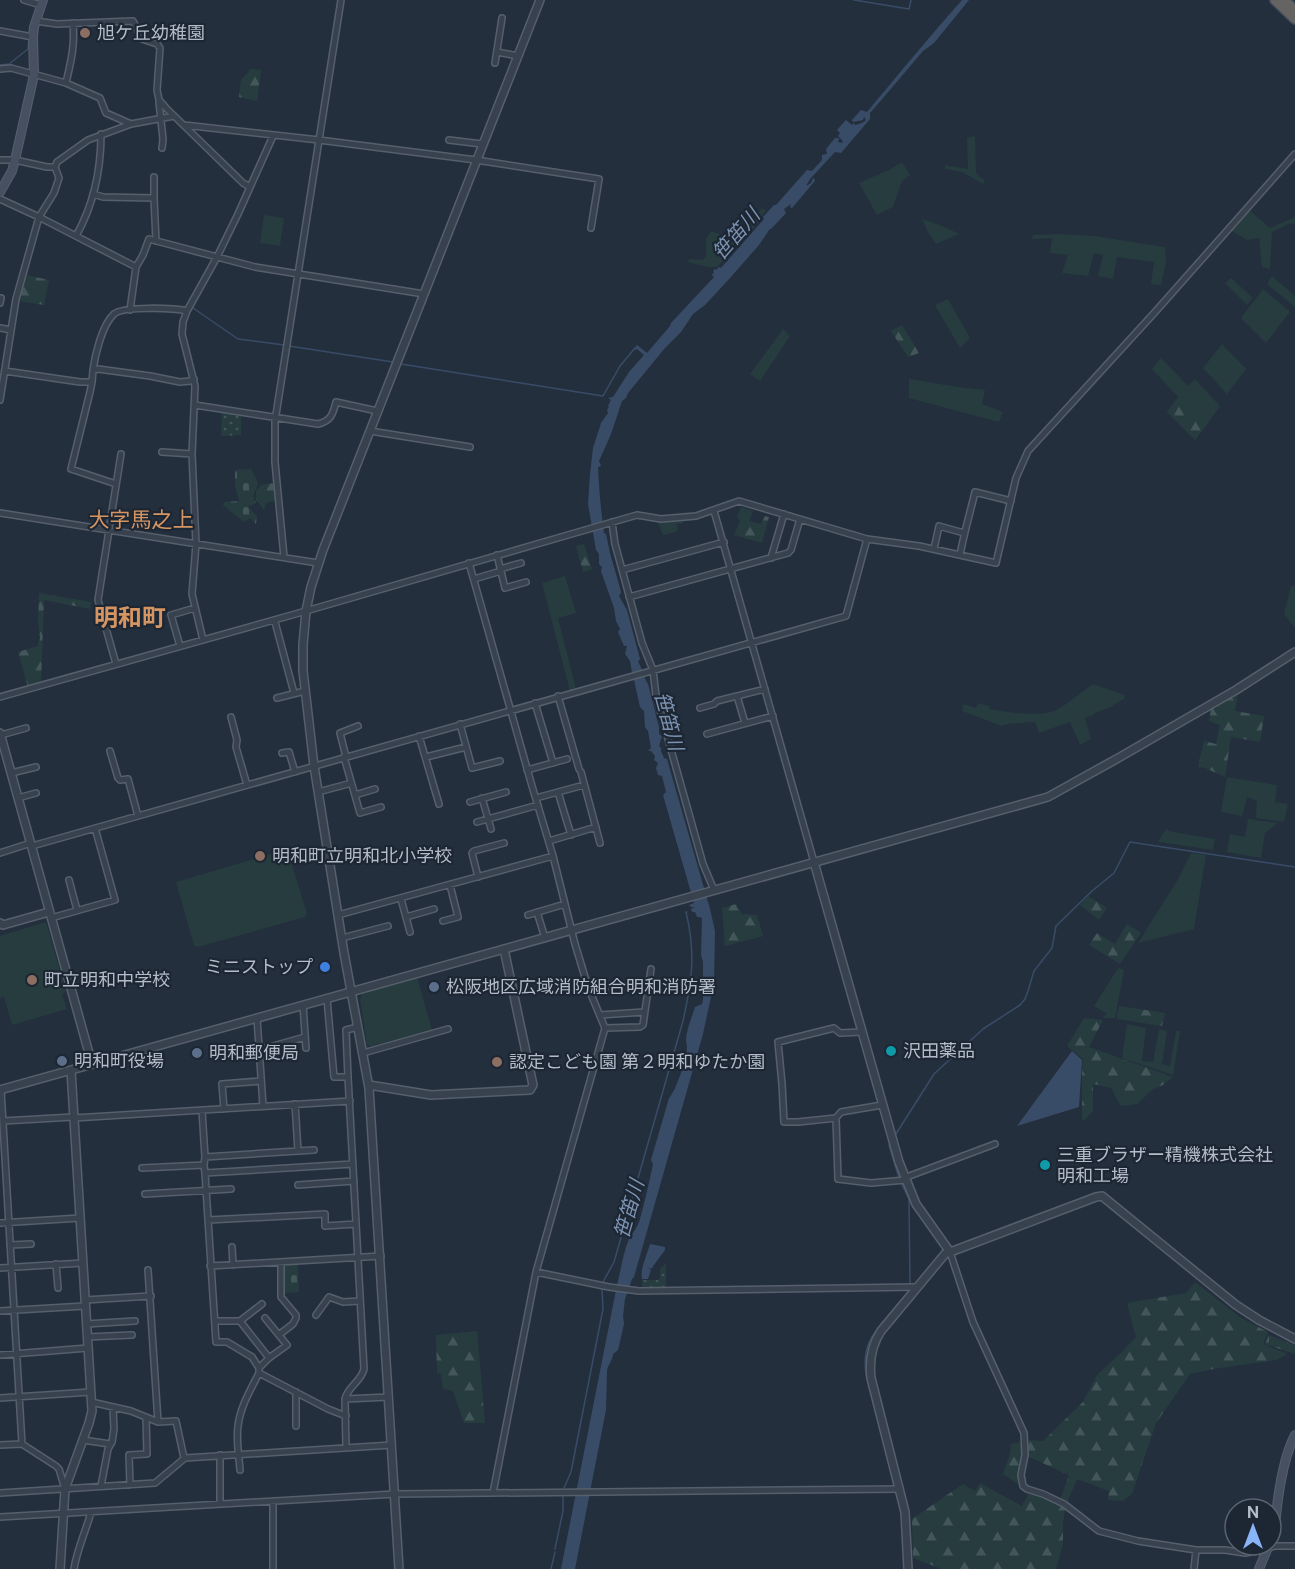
<svg xmlns="http://www.w3.org/2000/svg" width="1295" height="1569" font-family="'Public Sans','Noto Sans JP',sans-serif">
  <style>
    .green { fill: #263c3f }
    .forest { fill: url(#forest-firs) }
    .cemetery { fill: url(#cemetery-stones) }
    .park { fill: url(#park-dots) }
    .water { fill: #394c67 }
    .lines { fill: none; stroke-linecap: round; stroke-linejoin: round }
    .stream { stroke: #394c67; stroke-width: 1.5 }
    .minor-casing { stroke: #565f6c; stroke-width: 8 }
    .tertiary-casing { stroke: #565f6c; stroke-width: 10 }
    .secondary-casing { stroke: #565f6c; stroke-width: 10 }
    .trunk-casing { stroke: #434c59; stroke-width: 12 }
    .minor { stroke: #38414e; stroke-width: 5 }
    .tertiary { stroke: #38414e; stroke-width: 7 }
    .secondary { stroke: #465061; stroke-width: 8 }
    .trunk { stroke: #656462; stroke-width: 9 }
    .education-dot { fill: #8d6e63; stroke: #1d2633; stroke-width: 2 }
    .shop-dot { fill: #3f7fe0; stroke: #1d2633; stroke-width: 2 }
    .service-dot { fill: #5c6f8a; stroke: #1d2633; stroke-width: 2 }
    .culture-dot { fill: #0f9aa8; stroke: #1d2633; stroke-width: 2 }
    .labels { text-anchor: middle; stroke-width: 4.5; stroke-linejoin: round; paint-order: stroke }
    .poi-label { font-size: 18px; fill: #b4bcc9; stroke: #1d2633; text-anchor: start }
    .water-label { font-size: 20px; font-style: italic; fill: #7c92b1; stroke: #1d2633 }
    .quarter-label { font-size: 21px; fill: #d59563; stroke: #1d2633 }
    .district-label { font-size: 24px; font-weight: bold; fill: #d59563; stroke: #1d2633 }
  </style>
  <defs>
    <pattern id="forest-firs" width="22" height="20" patternUnits="userSpaceOnUse" patternTransform="scale(1.5)"><rect width="22" height="20" fill="#263c3f"/><path d="M5 1l3.5 6h-7zM16 11l3.5 6h-7z" fill="#435659"/></pattern>
    <pattern id="cemetery-stones" width="16" height="16" patternUnits="userSpaceOnUse" patternTransform="scale(1.5)"><rect width="16" height="16" fill="#263c3f"/><path d="M2 7V4a2 2 0 0 1 4 0v3zM10 15v-3a2 2 0 0 1 4 0v3z" fill="#435659"/></pattern>
    <pattern id="park-dots" width="8" height="8" patternUnits="userSpaceOnUse" patternTransform="scale(1.5)"><rect width="8" height="8" fill="#263c3f"/><path d="M2 2h.1M6 6h.1" fill="none" stroke="#435659" stroke-width="1.8" stroke-linecap="round"/></pattern>
  </defs>
  <rect width="100%" height="100%" fill="#242f3e"/>
  <path class="green" d="M975 136 976 173 985 181 983 184 962 172 945 169V165L968 169 967 138Z
    M902 162 910 175 902 181 893 207 877 215 859 183 889 170Z
    M762 208 766 211 761 217 762 219 717 267H708L688 262 689 259 702 260 706 257V239L711 231 727 237 735 244Z
    M1249 210 1270 228 1295 217V223L1292 225 1290 223 1272 232 1270 269 1262 267 1259 238 1247 240 1230 230Z
    M264 215 284 218 280 246 260 243Z
    M922 219C935 223 948 228 959 234L936 244 931 236H930Z
    M1061 234 1094 236 1165 247 1166 263 1161 285 1151 284 1154 262 1117 257 1113 279 1098 276 1103 255 1094 253 1088 276 1062 273 1068 255 1050 253 1052 238 1032 239 1033 235Z
    M1272 276 1295 296V307L1267 284Z
    M1231 278 1253 298 1247 305 1225 283Z
    M1263 289 1290 312 1266 343 1241 318Z
    M948 299 970 338 960 348 935 305Z
    M783 329 790 336 760 381 750 374Z
    M1222 344 1246 369 1227 394 1203 368Z
    M1161 358 1188 386 1195 379 1220 406 1208 423 1181 395 1178 397 1152 369Z
    M909 379C935 383 960 388 985 390L982 404 1003 412 999 422 909 398Z
    M565 576 576 613 558 618 576 689 570 691 542 583Z
    M1291 586H1295V628L1284 614Z
    M1093 684 1125 695 1124 699 1110 707 1093 714V715L1085 718 1091 739 1080 745 1070 722 1039 733 1035 722 1007 724 1002 726 962 711 963 704 976 708 978 703 990 706 989 709C1006 712 1039 717 1054 711 1064 707 1084 690 1093 684Z
    M1227 777 1277 785 1275 802 1288 804 1284 822 1256 818 1257 801 1247 797 1242 816 1221 812Z
    M1248 819 1278 823 1265 833 1261 858 1227 852 1230 834 1245 837Z
    M1166 829 1173 832 1215 839 1213 850 1159 842V840Z
    M278 852 289 856 307 913 305 917 198 947 194 945 176 882Z
    M1191 853 1206 855 1194 929 1138 943 1178 879Z
    M46 922 66 992 62 994 67 1009 12 1025 4 997 0 998V936Z
    M1118 968 1124 970 1115 1018H1102L1107 1014 1094 1006Z
    M417 977 432 1030 371 1046 367 1045 360 999 362 993Z
    M1127 1024 1146 1028 1142 1061 1153 1062 1159 1029 1167 1031 1162 1064 1170 1066 1176 1031H1180L1173 1075 1122 1058Z"/>
  <path class="forest" d="M251 69 261 70 257 101 239 97 241 80Z
    M27 275 49 280 44 305 19 301Z
    M902 325 919 353 908 357 891 331Z
    M1180 394 1208 423 1195 440 1167 412Z
    M273 483 276 501 266 503 264 510 256 499V491L261 485Z
    M741 507 753 511 749 521 761 524 765 516 769 517 762 543 734 535 740 521 737 516Z
    M682 519 683 523 676 524 678 530 672 533 663 535 657 520Z
    M584 544 592 569 583 572 576 546Z
    M39 593 91 602 90 609 44 600 41 684 28 687 18 652 38 646 40 638 38 622Z
    M1238 694 1235 711 1264 716 1260 742 1231 737 1225 777 1205 768 1198 767 1204 741 1216 744 1220 725 1209 721 1211 709Z
    M1088 896 1107 908 1099 920 1080 905Z
    M736 904 742 914 757 915 763 936 725 946 722 908Z
    M1127 924 1141 933 1120 964 1089 945 1097 933 1115 944Z
    M1119 1006 1165 1013 1162 1026 1117 1019Z
    M1084 1018 1103 1020 1089 1047 1173 1077 1163 1085 1153 1089 1137 1104 1121 1106 1111 1088 1093 1084V1111L1084 1121 1082 1119V1073L1083 1059 1067 1046Z
    M1195 1282 1241 1318 1268 1332 1263 1344 1287 1354 1276 1360 1213 1369 1190 1374 1156 1423 1132 1494 1123 1501 1108 1500 1109 1491 1077 1479 1067 1503 1060 1500 1069 1475 1027 1456 1023 1457 1018 1475 1019 1485 1003 1474 1010 1454 1011 1444 1020 1442 1023 1447H1028V1440L1043 1441 1083 1402 1097 1375 1123 1351 1136 1337 1127 1303 1186 1293Z
    M477 1331 485 1423H464L453 1391 443 1389 441 1374 437 1373 436 1335Z
    M980 1483 1022 1506 1029 1493 1043 1497 1065 1509 1063 1523V1544L1056 1569H942L913 1558 912 1519 963 1484 975 1491Z"/>
  <path class="cemetery" d="M251 469 258 484 253 496 256 503 248 507 257 516 256 524 250 518 244 522 223 505 224 502 239 501 235 485V470Z
    M298 1263 299 1292 283 1293V1264Z
    M1269 1335 1295 1345V1354L1265 1344Z"/>
  <path class="park" d="M222 411 241 414V435L221 436Z
    M666 1263V1289H642V1280H658L660 1278V1269Z"/>
  <path class="water" d="M962 0H969L934 43 923 51 883 98 870 113V119L841 153 835 152 810 179 806 186 811 183 813 178 815 180 814 182 792 208 790 207 791 204 784 209 786 213 772 228 769 230 759 245 730 278 705 305 693 314 681 332 665 348 628 393 626 398 622 401C619 409 617 417 614 425 610 438 604 449 599 461L601 466 598 467C599 490 601 511 604 533L606 534 610 553 620 588 621 593 619 596 627 610 640 659 638 662C643 669 643 677 648 684L659 727V734L662 736 659 746 661 748V751L664 758 667 759 710 909 715 931 714 983 703 1034 634 1277 632 1279 625 1299 623 1316 624 1324 618 1350 613 1354C612 1362 608 1364 607 1371L606 1410 575 1569H561L617 1285C621 1270 623 1253 629 1239 633 1232 638 1227 640 1219 645 1201 649 1183 653 1164L651 1160 669 1098C676 1091 687 1058 687 1048 687 1045 686 1042 686 1039 687 1028 692 1017 695 1007L702 1004 703 1000V962L701 955 702 918 699 917H697L695 912H692L691 909 695 907H691L689 905 694 903 663 795 666 792 662 776 658 775 656 768 658 763 654 760 655 756 651 751H648L651 748 648 731 645 727 644 711 640 707 634 680H628L633 678 630 661 625 654 627 646H624L618 632 620 629 616 621 614 608 601 571 602 567 599 564V554L596 550 588 504 590 474 593 448 601 423 608 413 607 410 609 407 608 406 611 400 608 398 613 397 629 372 644 355 637 349 635 350 634 349 637 345 647 353 670 326 671 323 714 277 712 275 714 272 713 271 715 269 716 270 719 267 721 268 764 219 763 217 774 205H776L807 170 812 171 822 160V155L827 154 826 149 835 138H839L838 142 842 143 843 141 838 136 840 133 837 130 846 120 852 125 854 123 855 125C860 124 863 123 866 120L864 117 863 120 853 122 852 120 861 110 867 112C899 74 929 37 962 0Z
    M1072 1051 1082 1060 1079 1107 1017 1126Z
    M650 1244 665 1247V1250L651 1269 647 1267 651 1270 648 1279H642C640 1269 647 1255 650 1244Z"/>
  <g class="lines">
    <path class="stream" d="M854 0 909 9 911 0
      M0 65 9 64 28 49 29 39
      M150 306H163
      M173 307H185
      M193 308 238 339 284 345
      M289 346 393 362
      M401 364 603 396 620 366 635 348
      M894 1137 934 1074 983 1029 1020 1005 1025 999 1028 991 1034 971 1052 948 1056 926 1092 891 1114 873 1130 842 1295 867
      M890 1143 889 1145 899 1178
      M901 1183 909 1199 910 1284
      M603 1282 614 1262 683 1021C692 980 696 953 686 912H687
      M892 1473 867 1379C859 1342 877 1330 898 1304 902 1299 907 1294 910 1289
      M564 1488 571 1472 603 1309 602 1289
      M897 1495 901 1509 903 1532
      M904 1548V1569
      M555 1549 563 1511V1495
      M551 1569 555 1552"/>
    <g class="minor-casing">
      <path id="minor" d="M24 0 41 5
        M36 21 57 24 133 21 142 39 157 44 160 48 157 90 159 100 166 108 243 183 250 187
        M0 31 33 37
        M497 52 518 56
        M495 63 502 18
        M0 69 11 68 66 83 100 98 106 113 131 124 174 116
        M66 83C71 61 75 46 73 23
        M159 102 163 139 162 148
        M184 125 319 140 476 160 599 179 591 228
        M449 140 482 144
        M0 160H15L47 167H55L57 162 88 140 131 124
        M154 177V198
        M93 194 103 197 154 198 156 241
        M0 199 39 217 136 267
        M76 236C94 204 101 170 101 134
        M0 303 1 298
        M130 310 136 267 143 255 149 239 255 267 424 294
        M0 328 11 330
        M93 370C95 355 102 325 114 314 123 306 174 308 187 311
        M5 371 80 382H92L93 370 98 369 150 376 180 382 190 381 194 379
        M92 382 90 392 71 469 116 484
        M0 400 16 299 39 217 54 193 59 178 55 167
        M195 405 318 424C331 421 333 414 336 402L377 411
        M370 431 470 447
        M162 452 192 454
        M714 511 814 862
        M0 513 318 563
        M612 522 615 544 642 643 653 670 656 696 703 864 714 890
        M934 549 939 526 964 533
        M497 555 505 588 526 582
        M960 555C964 533 970 513 975 492L1011 501
        M284 557 275 462V421L341 0
        M771 558 784 514
        M469 563 532 786 553 856 575 944 588 987 605 1028 536 1272 493 1493
        M500 569 521 563
        M622 570 724 542
        M474 579 501 571
        M629 597 788 553 791 550 800 519
        M275 622 294 693
        M203 640 192 594 196 544 192 454 195 386 182 334 183 322 187 311 217 257 238 214 273 136
        M180 646 171 615 195 608
        M116 664 98 600 121 454
        M558 696 579 769
        M737 696 745 723
        M0 697 306 611 637 515 661 519 696 516 739 501 867 539 919 546 996 563 1016 478 1028 451 1156 311 1295 154
        M277 698 305 691
        M535 703 553 763
        M700 708 714 704 717 701 765 689
        M231 717 237 740 236 747 247 785
        M460 724 472 768 500 761
        M707 734 773 716
        M1 735 26 728
        M419 736 439 804
        M110 751 118 778 120 780 128 779 138 816
        M282 753 289 752 295 772
        M344 757 360 813 381 807
        M346 757 340 733 358 726
        M426 757 466 747
        M527 770 567 759
        M581 772 600 843
        M11 773 36 767
        M318 792 348 784
        M558 792 571 835
        M355 795 375 789
        M18 798 36 793
        M482 798 491 829
        M536 798 584 785
        M470 802 506 792
        M477 822 538 805
        M549 841 596 827
        M32 846 846 616 867 539
        M0 853 31 843
        M478 877 472 853 474 851 504 843
        M69 880 77 910
        M401 899 410 932
        M537 912 545 938
        M338 915 553 856
        M528 915 565 904
        M406 917 434 909
        M51 918 115 900 95 828
        M443 921 458 917 450 885
        M342 938 388 926
        M649 983 651 969
        M591 993 649 983 643 1025 640 1027 605 1028
        M327 999 334 1077H348L364 1369C361 1382 348 1386 345 1399L346 1448
        M303 1005 306 1048
        M600 1015 644 1012
        M257 1018 263 1106
        M259 1050 305 1037
        M363 1053 448 1029
        M348 1077 346 1030 358 1027
        M1 1090 22 1444
        M882 1105 841 1112 836 1118 838 1179 871 1183 906 1180
        M224 1109 222 1084 261 1081
        M202 1110 205 1157 204 1165 205 1173 216 1342H227L252 1357 259 1368
        M74 1118 350 1101
        M836 1118 798 1122H784L782 1084 778 1042 834 1028 840 1033 862 1032
        M3 1121 73 1117
        M298 1151 314 1150
        M205 1157 298 1151 295 1104
        M142 1168 204 1165
        M205 1173 353 1164
        M904 1178 995 1144
        M298 1185 354 1181
        M145 1194 231 1189
        M208 1220 325 1214V1226L356 1224
        M0 1223 80 1218
        M10 1245 31 1244
        M232 1247 233 1265
        M950 1252 973 1322 1024 1433 1025 1455 1021 1475 1023 1486 1027 1489 1043 1494 1064 1504 1099 1531 1138 1541 1196 1550H1225L1245 1553 1267 1549 1274 1546H1295
        M56 1264 58 1288
        M210 1266 381 1256
        M0 1268 83 1263
        M148 1270 158 1422
        M536 1272 609 1287 639 1291 917 1287
        M85 1300 151 1296
        M0 1311 85 1306
        M316 1315 329 1297 343 1302 360 1301
        M265 1318 287 1345 269 1358
        M215 1321H240L269 1358 259 1368V1373C251 1389 240 1407 238 1426 236 1441 239 1456 240 1470
        M240 1321 262 1304
        M86 1324 135 1321
        M280 1334 293 1324 296 1318V1315L281 1297V1263
        M87 1337 132 1335
        M0 1355 88 1348
        M259 1373 328 1409 346 1416
        M296 1392V1426
        M0 1398 91 1392
        M345 1399 389 1397
        M91 1402 131 1411 158 1422 176 1421 184 1458
        M83 1440 110 1444
        M0 1445 22 1444 56 1466 59 1469 65 1489
        M220 1455V1504
        M130 1485 129 1455 147 1454 146 1417
        M101 1486 108 1449 112 1442 114 1429 113 1407
        M0 1493 155 1483 185 1458 392 1445
        M273 1501V1569
        M0 1517 395 1494 900 1489
        M74 1569C77 1549 86 1531 91 1512
        M1194 1569 1196 1550"/>
    </g>
    <g class="tertiary-casing">
      <path id="tertiary" d="M0 733 92 1064
        M814 862 899 1162 916 1204 950 1252
        M0 923 3 925 49 912
        M369 1085 431 1095 530 1090 533 1085 504 949
        M0 1090 1048 797 1120 757 1236 690 1295 652
        M60 1569 65 1489 89 1423 92 1411 71 1070
        M399 1569 369 1088 344 953 314 766 303 671V645L306 611 311 587 323 550 540 0
        M908 1569 905 1512 871 1378C869 1361 871 1346 881 1331L945 1254 1096 1197 1102 1196 1236 1305 1259 1320 1295 1339"/>
    </g>
    <g class="secondary-casing">
      <path id="secondary" d="M0 192 12 171 15 160 34 75 33 37 34 27 43 0
        M1271 1540C1276 1527 1276 1513 1278 1499 1281 1477 1285 1454 1295 1435
        M1259 1569 1269 1545"/>
    </g>
    <g class="trunk-casing">
      <path id="trunk" d="M1275 0 1295 19
        M1284 0 1295 10"/>
    </g>
    <use href="#minor" class="minor"/>
    <use href="#tertiary" class="tertiary"/>
    <use href="#secondary" class="secondary"/>
    <use href="#trunk" class="trunk"/>
  </g>
  <g class="education-dot">
    <circle cx="85" cy="33" r="6"/>
    <circle cx="260" cy="856" r="6"/>
    <circle cx="32" cy="980" r="6"/>
    <circle cx="497" cy="1062" r="6"/>
  </g>
  <circle class="shop-dot" cx="325" cy="967" r="6"/>
  <g class="service-dot">
    <circle cx="434" cy="987" r="6"/>
    <circle cx="197" cy="1053" r="6"/>
    <circle cx="62" cy="1061" r="6"/>
  </g>
  <g class="culture-dot">
    <circle cx="891" cy="1051" r="6"/>
    <circle cx="1045" cy="1165" r="6"/>
  </g>
  <g class="labels">
    <g class="poi-label">
      <text x="97" y="39">旭ケ丘幼稚園</text>
      <text x="272" y="862">明和町立明和北小学校</text>
      <text x="313" y="973" text-anchor="end">ミニストップ</text>
      <text x="44" y="986">町立明和中学校</text>
      <text x="446" y="993">松阪地区広域消防組合明和消防署</text>
      <text x="903" y="1057">沢田薬品</text>
      <text x="209" y="1059">明和郵便局</text>
      <text x="74" y="1067">明和町役場</text>
      <text x="509" y="1068">認定こども園 第２明和ゆたか園</text>
      <text x="1057" y="1161">三重ブラザー精機株式会社<tspan x="1057" dy="21">明和工場</tspan></text>
    </g>
    <g class="water-label">
      <text transform="translate(736 234) rotate(-49)" y="7">笹笛川</text>
      <text transform="translate(669 721) rotate(75)" y="7">笹笛川</text>
      <text transform="translate(629 1209) rotate(-74)" y="7">笹笛川</text>
    </g>
    <g class="quarter-label">
      <text x="141" y="527">大字馬之上</text>
    </g>
    <g class="district-label">
      <text x="130" y="626">明和町</text>
    </g>
  </g>
  <g transform="translate(1253 1527)"><circle r="28" fill="#1d2633" stroke="#59626f" stroke-width="1.5"/>
  <path d="M0-4.5L10 22L0 15L-10 22Z" fill="#8ab4f8"/>
  <text y="-9" font-size="16" font-weight="bold" text-anchor="middle" fill="#b4bcc9">N</text>
  </g>
</svg>
